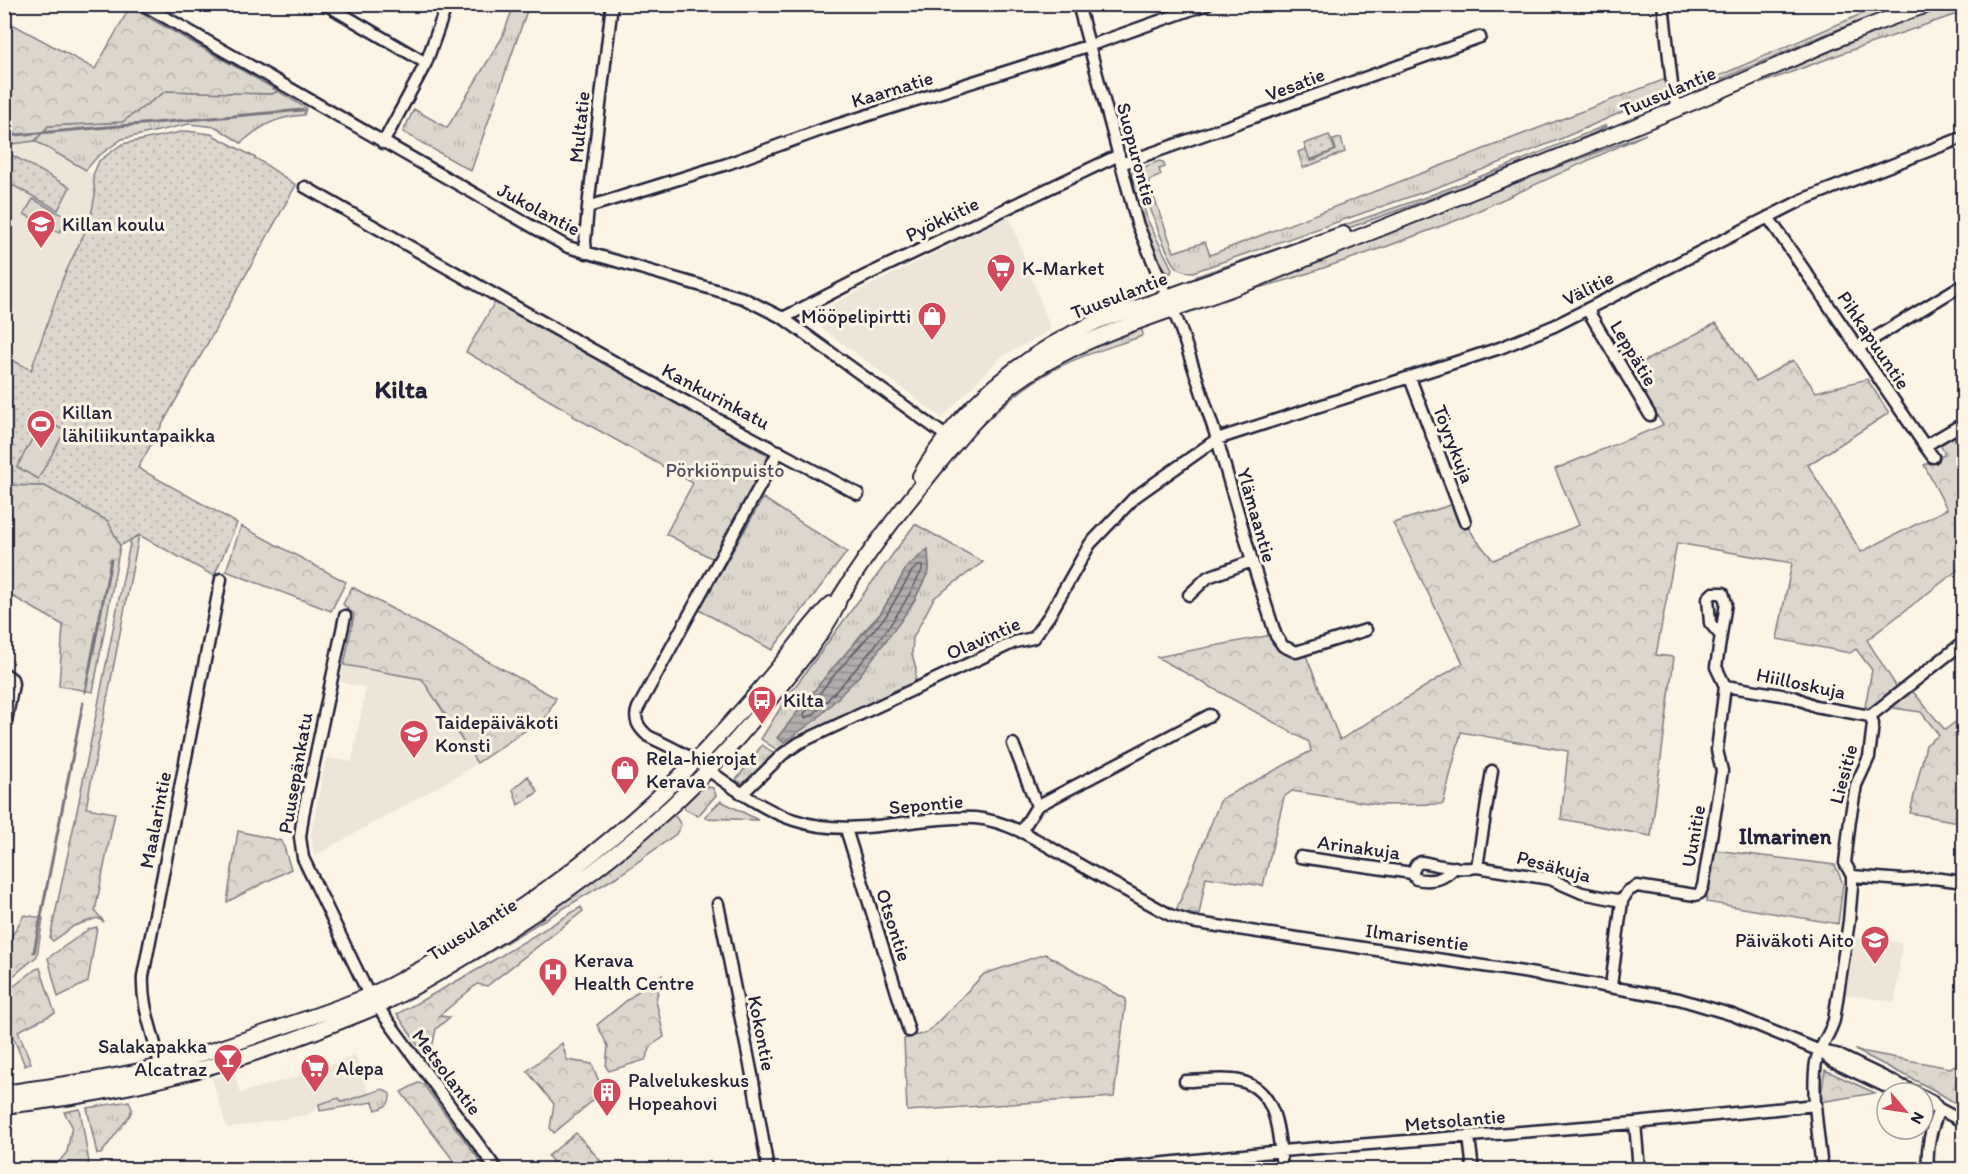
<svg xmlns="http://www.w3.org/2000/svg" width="1968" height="1174" font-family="Itim,sans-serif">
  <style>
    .built { fill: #ece5d8 }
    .grass { fill: url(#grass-tufts); stroke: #7f7c84; stroke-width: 1.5; fill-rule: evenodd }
    .forest { fill: url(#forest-crowns); stroke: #7f7c84; stroke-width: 1.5 }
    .park { fill: url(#park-dots); stroke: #7f7c84; stroke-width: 1.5 }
    .garden { fill: #dcd6cc; stroke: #7f7c84; stroke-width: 1.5 }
    .water { fill: url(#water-rules); stroke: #78757e; stroke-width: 1.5 }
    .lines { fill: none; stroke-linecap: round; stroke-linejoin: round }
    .shore { stroke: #5c5a68; stroke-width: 1.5 }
    .stream { stroke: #78757e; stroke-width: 3 }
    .minor-casing { stroke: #22223b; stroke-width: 15 }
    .major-casing { stroke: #22223b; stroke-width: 18 }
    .minor { stroke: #fcf5e5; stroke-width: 10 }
    .major { stroke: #fcf5e5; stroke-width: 14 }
    .labels { text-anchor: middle; stroke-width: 6; stroke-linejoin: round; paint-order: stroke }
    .street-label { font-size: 20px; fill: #22223b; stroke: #fcf5e5 }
    .poi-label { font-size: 20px; fill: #22223b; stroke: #fcf5e5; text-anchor: start }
    .park-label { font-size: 20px; fill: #504f5f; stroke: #fcf5e5 }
    .quarter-label { font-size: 22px; font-weight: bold; fill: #22223b; stroke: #fcf5e5 }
    .district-label { font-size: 26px; font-weight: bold; fill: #22223b; stroke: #fcf5e5 }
  </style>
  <defs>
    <pattern id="grass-tufts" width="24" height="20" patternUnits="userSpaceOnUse" patternTransform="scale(1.5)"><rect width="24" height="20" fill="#dcd6cc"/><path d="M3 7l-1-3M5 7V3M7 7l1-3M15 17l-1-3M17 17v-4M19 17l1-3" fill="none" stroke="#bcb7b0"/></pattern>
    <pattern id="forest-crowns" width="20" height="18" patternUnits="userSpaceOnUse" patternTransform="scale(1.5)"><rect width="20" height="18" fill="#dcd6cc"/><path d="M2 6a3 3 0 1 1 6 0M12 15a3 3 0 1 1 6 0" fill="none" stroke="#bcb7b0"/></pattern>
    <pattern id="park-dots" width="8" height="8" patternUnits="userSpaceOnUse" patternTransform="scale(1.5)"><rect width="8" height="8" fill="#dcd6cc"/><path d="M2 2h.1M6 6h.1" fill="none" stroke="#bcb7b0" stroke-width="1.8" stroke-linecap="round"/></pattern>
    <pattern id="water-rules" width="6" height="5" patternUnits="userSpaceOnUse" patternTransform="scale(1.5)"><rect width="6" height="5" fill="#b2adab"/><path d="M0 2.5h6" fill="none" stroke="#908c8c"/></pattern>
  </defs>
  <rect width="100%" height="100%" fill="#fcf5e5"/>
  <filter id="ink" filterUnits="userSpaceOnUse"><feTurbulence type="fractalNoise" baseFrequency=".0167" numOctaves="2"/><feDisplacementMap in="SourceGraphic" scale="12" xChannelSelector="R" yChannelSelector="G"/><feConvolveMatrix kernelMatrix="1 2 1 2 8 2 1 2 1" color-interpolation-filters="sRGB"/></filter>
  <g filter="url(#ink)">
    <path class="built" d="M35 141 93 175 95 195 90 221 63 278 30 370 5 356 4 145Z
      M1009 216 1051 330 1001 357 942 418 807 317Z
      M344 665 422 678 477 763 459 775 314 856 311 834 326 758 352 762 366 688 341 682Z
      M1854 937 1902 943 1895 1002 1845 994Z
      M355 1055 369 1094 341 1102 319 1103V1107L307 1115 227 1128 212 1078 234 1072 240 1093 303 1075Z"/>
    <path class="grass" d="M514 5H529L471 171 403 132 414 109 447 128 502 38Z
      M1887 5H1906L1828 33 1701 88 1700 84 1866 12Z
      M1951 5H1963V12L1846 52 1759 84C1811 49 1891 22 1951 5Z
      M1668 78V92L1558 140 1438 187 1193 272C1187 272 1181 272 1176 266 1165 252 1139 185 1142 168L1159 161 1163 162 1165 167 1159 169 1161 175 1148 181 1174 252 1205 242 1210 255Z
      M166 91 272 94 278 91 306 108 304 115C276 117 262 125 241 143L216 127 189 124 122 139 97 157 86 170 35 141 48 126 122 122Z
      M1606 125V127C1564 148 1520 164 1476 181 1383 217 1290 249 1196 280L1195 279 1197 276 1423 198 1500 169Z
      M1646 134 1460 219 1388 246 1291 279 1251 290 1375 236Z
      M1341 138 1345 152 1303 168 1298 152 1306 149 1311 161 1336 150 1333 140Z
      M1135 171 1147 219 1172 269 1171 273 1167 272 1149 244 1141 220 1129 174Z
      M1140 325 1143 334 1142 336C1109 348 1073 357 1043 376 1013 394 989 417 966 442V439C998 406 1026 379 1067 356 1089 344 1116 335 1140 325Z
      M763 498 847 552 772 650 699 610Z
      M915 524 983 562 934 598 913 638 912 654 916 669 915 684 783 754 761 739 786 699ZM927 550 929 570 914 601 884 643 777 738 864 631 881 613 907 567Z
      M762 745 775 754C766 767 759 780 743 784L736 780Z
      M702 786 713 788 716 795 698 816 685 809 681 801 694 790Z
      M721 801 758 820 705 818V816Z
      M383 1089 390 1094C391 1105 385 1107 376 1110L373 1102 320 1111 319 1104 339 1098 342 1102Z
      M129 1101 132 1109 130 1115 101 1154H97L87 1108Z"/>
    <path class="forest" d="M130 7 278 91 272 94 166 91 122 122 48 126 35 141 5 145V20L95 69Z
      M496 300 771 457 715 560 666 534 693 483 573 416V414L466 352Z
      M1716 323 1756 381 1793 360 1816 392 1867 379 1889 413 1808 465 1861 552 1947 509 1924 465 1945 454 1939 443 1953 435 1963 451V566L1867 640 1898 689 1869 713 1864 712 1872 670 1856 649 1850 653 1777 639 1792 563 1677 543 1656 655 1674 657 1651 836 1561 819 1568 751 1461 732 1443 804 1381 805 1292 791 1284 797 1263 886 1206 877 1199 915 1176 911 1221 799 1311 751 1309 742 1157 657 1271 635 1305 653 1340 740 1463 663 1393 523 1454 504 1475 538 1493 560 1579 525 1555 469 1663 425 1628 370Z
      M5 485 45 486 108 521 120 546 93 692 59 686 63 625 5 592Z
      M241 526 346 582 331 611 226 571Z
      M139 535 86 808 115 813 95 911 104 922 97 918 74 926 53 941 50 938 78 806 131 538Z
      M352 587 556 698 547 716 477 763 422 679 344 665 354 615 343 604Z
      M1910 688 1945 730 1963 716V823L1910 813 1926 745 1939 735 1921 712 1886 707Z
      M670 814 676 817 681 825 676 834 621 874 475 961 473 959Z
      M238 831 282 841 291 869 227 902Z
      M1715 850 1835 865 1843 884 1838 924 1706 902Z
      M581 907 583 911 487 986 477 984 439 1016 450 1017 436 1029 431 1053 425 1056 397 1014 484 966Z
      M24 915 43 918 37 956 5 983V948Z
      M97 927 88 982 58 997 48 958 89 929Z
      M1045 954 1126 999 1114 1097 907 1111 904 1039 928 1032 984 974Z
      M40 968 55 1013 18 1031 31 1063 25 1066 5 1017V993L36 969Z
      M662 975 656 1000 664 1037 652 1045 645 1060 609 1071 606 1067 608 1046 597 1025 653 979Z
      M562 1043 567 1060 592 1064 603 1092 554 1133 550 1128 554 1104 527 1071Z
      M1855 1050 1950 1068 1963 1061V1108L1934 1090Z
      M1825 1070 1875 1093 1820 1102Z
      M418 1083 423 1084 486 1169H460L401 1092Z
      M80 1109 89 1163 84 1169H53L67 1152 72 1126 64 1112Z
      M576 1133 608 1169H559L548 1156Z"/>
    <path class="park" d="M186 131 211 134 254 157 296 185 138 468 237 523 214 576 139 535 120 546 108 521 45 486 5 485V356L31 370 63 278 90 221 95 195 93 175 99 161 122 144Z
      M1329 135 1335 150 1310 160 1304 144Z
      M6 152 70 187 58 210 5 181Z
      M528 776 538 792 518 805 513 789Z"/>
    <path class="garden" d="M33 199 68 218 59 233 24 214Z
      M43 419 65 431 38 479 17 467Z"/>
    <path class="water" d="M928 549 929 570 914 601 900 622 860 675 817 719 784 742 777 738 825 677 881 613 907 567Z"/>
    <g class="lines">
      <path class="shore" d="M918 566H922V570C895 627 857 670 813 715L805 718 804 714 829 681 886 616 912 571Z"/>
      <path class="stream" d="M4 136 303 110
        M85 692 111 560
        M34 952 83 703"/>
      <g class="minor-casing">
        <path id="minor" d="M142 4 568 247 743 298 783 318 953 441
          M325 4 426 63
          M1078 4 1137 223 1180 327 1217 439 1252 561 1276 636 1283 646 1296 652 1366 630
          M1663 4 1673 93 1677 107
          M383 143 426 63 447 4
          M1121 164 1480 37
          M305 187 532 316 717 419 858 494
          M588 207 727 164 824 129 1100 42 1207 4
          M1768 217 1925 446 1964 423
          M586 253 585 241 588 207 612 4
          M1587 309 1650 415
          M783 318 867 275 1119 155
          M1858 348 1959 287
          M1410 378 1465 522
          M1925 446 1933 457
          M779 451 638 708C633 720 639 728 648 736 664 744 682 752 697 762 726 782 759 809 794 820 854 840 914 815 975 818 1011 821 1045 845 1075 862 1106 880 1138 897 1170 915L1191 922 1523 972 1679 999 1733 1015 1820 1051 1836 1054 1917 1093
          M1189 595 1208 577 1252 561
          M345 616 303 815 300 837 303 858 369 995 497 1170
          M1721 636 1710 623 1708 598 1713 593H1723L1726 603 1716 667 1725 686
          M4 673 12 679 13 684 4 732
          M1725 686 1794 697 1815 706 1870 716
          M1870 716 1964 642
          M1013 744 1037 806
          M743 793 783 754 799 743 1015 642 1033 638 1049 616 1090 544 1135 497 1217 439 1500 348 1554 326 1804 199 1964 137
          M846 829 909 1031
          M1021 832 1037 806 1210 715
          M1300 857 1412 873
          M1455 867C1444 880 1432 882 1416 879L1412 873 1416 865 1421 862C1438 865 1460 871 1477 867L1550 879 1582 893 1622 901
          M1477 867 1492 771
          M1852 876 1903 880 1933 878 1964 882
          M718 904 752 1075 768 1170
          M1611 986 1622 901 1628 891 1637 886 1695 895 1700 893 1703 886 1722 771 1717 750 1725 686
          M1820 1051 1832 1061 1899 1093
          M160 1066C155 1036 141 1008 143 976L221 579
          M1185 1081C1201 1081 1225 1077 1240 1081 1279 1090 1279 1137 1282 1170
          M1923 1096 1932 1101 1939 1109
          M1923 1105 1939 1109 1964 1122
          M1635 1123 1639 1170
          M1469 1137 1473 1170
          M1098 1170 1281 1151 1635 1123 1816 1105
          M1822 1170C1819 1137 1811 1094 1816 1062 1818 1048 1830 1035 1834 1020L1849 921 1852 886V876L1845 863 1850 820 1856 785 1869 757 1873 724 1870 716
          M1928 1170C1926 1147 1931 1130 1939 1109"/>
      </g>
      <g class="major-casing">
        <path id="major" d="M920 476C960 407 1022 355 1094 323 1118 313 1143 306 1167 297 1225 276 1284 255 1343 234
          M4 1093C57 1085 110 1079 161 1066 201 1055 241 1041 279 1028 317 1015 355 1003 391 985 494 932 589 863 673 783 713 744 751 701 786 658 801 640 814 620 831 604
          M4 1106C111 1095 216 1070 316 1031 337 1022 359 1015 380 1005 421 985 460 960 499 936 603 871 698 793 773 695 794 669 818 641 834 612 843 594 833 608 844 591 872 546 906 504 940 462 961 436 983 409 1010 387 1087 328 1185 310 1272 273 1417 212 1563 157 1708 96 1782 65 1854 28 1931 4"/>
      </g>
      <use href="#minor" class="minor"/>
      <use href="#major" class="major"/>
    </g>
  </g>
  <defs>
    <g id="school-pin" transform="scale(1.5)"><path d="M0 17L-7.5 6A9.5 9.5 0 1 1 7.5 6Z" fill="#d1495b" stroke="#fcf5e5"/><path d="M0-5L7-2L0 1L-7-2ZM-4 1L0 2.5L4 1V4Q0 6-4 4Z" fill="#fff"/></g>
    <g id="supermarket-pin" transform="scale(1.5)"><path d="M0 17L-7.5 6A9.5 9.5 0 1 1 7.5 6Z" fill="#d1495b" stroke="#fcf5e5"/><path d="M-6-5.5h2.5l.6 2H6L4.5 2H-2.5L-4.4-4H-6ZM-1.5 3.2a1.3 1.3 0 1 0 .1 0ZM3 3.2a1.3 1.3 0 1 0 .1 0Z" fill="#fff"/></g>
    <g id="shop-pin" transform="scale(1.5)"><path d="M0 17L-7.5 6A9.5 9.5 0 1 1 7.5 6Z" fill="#d1495b" stroke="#fcf5e5"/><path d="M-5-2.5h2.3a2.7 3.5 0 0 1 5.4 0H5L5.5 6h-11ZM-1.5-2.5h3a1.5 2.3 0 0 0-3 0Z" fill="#fff"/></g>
    <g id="stadium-pin" transform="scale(1.5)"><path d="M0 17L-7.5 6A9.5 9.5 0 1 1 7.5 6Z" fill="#d1495b" stroke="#fcf5e5"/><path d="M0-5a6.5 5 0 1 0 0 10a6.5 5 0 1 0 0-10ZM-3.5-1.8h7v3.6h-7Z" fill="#fff"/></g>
    <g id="bus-pin" transform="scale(1.5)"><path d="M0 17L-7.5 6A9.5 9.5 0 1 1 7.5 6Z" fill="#d1495b" stroke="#fcf5e5"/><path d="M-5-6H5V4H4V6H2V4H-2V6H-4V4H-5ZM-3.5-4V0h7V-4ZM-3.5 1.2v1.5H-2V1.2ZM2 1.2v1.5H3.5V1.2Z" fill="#fff"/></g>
    <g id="hospital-pin" transform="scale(1.5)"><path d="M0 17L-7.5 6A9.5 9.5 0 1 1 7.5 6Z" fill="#d1495b" stroke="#fcf5e5"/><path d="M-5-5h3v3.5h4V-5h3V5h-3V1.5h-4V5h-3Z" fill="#fff"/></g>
    <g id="bar-pin" transform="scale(1.5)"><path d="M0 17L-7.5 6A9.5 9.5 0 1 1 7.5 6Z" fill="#d1495b" stroke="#fcf5e5"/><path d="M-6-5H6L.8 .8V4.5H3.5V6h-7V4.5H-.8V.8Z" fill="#fff"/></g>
    <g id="building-pin" transform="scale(1.5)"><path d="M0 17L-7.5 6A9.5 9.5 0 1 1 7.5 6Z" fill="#d1495b" stroke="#fcf5e5"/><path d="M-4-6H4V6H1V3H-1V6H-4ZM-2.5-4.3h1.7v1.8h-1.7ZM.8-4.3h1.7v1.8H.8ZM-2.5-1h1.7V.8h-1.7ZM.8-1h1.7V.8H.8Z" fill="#fff"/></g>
  </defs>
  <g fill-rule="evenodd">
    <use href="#school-pin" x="41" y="224"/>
    <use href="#supermarket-pin" x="1001" y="268"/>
    <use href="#shop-pin" x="932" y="316"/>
    <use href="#stadium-pin" x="41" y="424"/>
    <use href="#bus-pin" x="762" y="700"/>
    <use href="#school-pin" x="414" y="734"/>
    <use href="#shop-pin" x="625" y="770"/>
    <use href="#school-pin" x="1875" y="940"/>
    <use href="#hospital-pin" x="553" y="972"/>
    <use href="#bar-pin" x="228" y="1058"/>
    <use href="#supermarket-pin" x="315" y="1068"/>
    <use href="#building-pin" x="607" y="1092"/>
  </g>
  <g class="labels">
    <g class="street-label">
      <text transform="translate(1295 84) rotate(-21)" y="7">Vesatie</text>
      <text transform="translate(892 89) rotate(-17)" y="7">Kaarnatie</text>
      <text transform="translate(1668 91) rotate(-23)" y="7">Tuusulantie</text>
      <text transform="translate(579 127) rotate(-84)" y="7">Multatie</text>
      <text transform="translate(1137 154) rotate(75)" y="7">Suopurontie</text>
      <text transform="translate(539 209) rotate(28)" y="7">Jukolantie</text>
      <text transform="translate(942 219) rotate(-26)" y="7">Pyökkitie</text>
      <text transform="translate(1588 288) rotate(-27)" y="7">Välitie</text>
      <text transform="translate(1119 295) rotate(-21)" y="7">Tuusulantie</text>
      <text transform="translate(1874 340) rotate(56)" y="7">Pihkapuuntie</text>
      <text transform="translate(1634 353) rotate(59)" y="7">Leppätie</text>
      <text transform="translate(716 396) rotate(28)" y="7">Kankurinkatu</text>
      <text transform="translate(1454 444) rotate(69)" y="7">Töyrykuja</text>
      <text transform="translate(1257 515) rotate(74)" y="7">Ylämaantie</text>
      <text transform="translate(983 638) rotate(-24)" y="7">Olavintie</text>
      <text transform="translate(1801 683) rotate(12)" y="7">Hiilloskuja</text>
      <text transform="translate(295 773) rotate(-80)" y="7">Puusepänkatu</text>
      <text transform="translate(1843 774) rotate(-75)" y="7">Liesitie</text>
      <text transform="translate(926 804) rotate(-5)" y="7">Sepontie</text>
      <text transform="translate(155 820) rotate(-79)" y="7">Maalarintie</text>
      <text transform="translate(1693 836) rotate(-80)" y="7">Uunitie</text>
      <text transform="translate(1359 847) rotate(8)" y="7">Arinakuja</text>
      <text transform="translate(1554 866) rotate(15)" y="7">Pesäkuja</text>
      <text transform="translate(894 925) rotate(72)" y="7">Otsontie</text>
      <text transform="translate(472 929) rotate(-32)" y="7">Tuusulantie</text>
      <text transform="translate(1417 937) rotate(8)" y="7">Ilmarisentie</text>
      <text transform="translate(762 1033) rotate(79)" y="7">Kokontie</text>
      <text transform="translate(447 1072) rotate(53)" y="7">Metsolantie</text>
      <text transform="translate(1455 1120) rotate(-5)" y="7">Metsolantie</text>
    </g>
    <g class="poi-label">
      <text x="62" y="231">Killan koulu</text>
      <text x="1022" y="275">K-Market</text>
      <text x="911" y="323" text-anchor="end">Mööpelipirtti</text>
      <text x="62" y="419">Killan<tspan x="62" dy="23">lähiliikuntapaikka</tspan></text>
      <text x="783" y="707">Kilta</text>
      <text x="435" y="729">Taidepäiväkoti<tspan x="435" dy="23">Konsti</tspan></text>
      <text x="646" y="765">Rela-hierojat<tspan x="646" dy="23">Kerava</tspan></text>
      <text x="1854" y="947" text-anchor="end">Päiväkoti Aito</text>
      <text x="574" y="967">Kerava<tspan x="574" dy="23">Health Centre</tspan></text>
      <text x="207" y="1053" text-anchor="end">Salakapakka<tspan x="207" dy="23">Alcatraz</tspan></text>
      <text x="336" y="1075">Alepa</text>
      <text x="628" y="1087">Palvelukeskus<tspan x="628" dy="23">Hopeahovi</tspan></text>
    </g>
    <g class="park-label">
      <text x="725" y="477">Pörkiönpuisto</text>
    </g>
    <g class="quarter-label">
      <text x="1785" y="844">Ilmarinen</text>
    </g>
    <g class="district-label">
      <text x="401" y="398">Kilta</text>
    </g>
  </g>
  <rect width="1968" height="1174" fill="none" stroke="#fcf5e5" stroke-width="24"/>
  <rect x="12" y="12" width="1944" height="1150" fill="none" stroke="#22223b" stroke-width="2" filter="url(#ink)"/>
  <g transform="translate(1905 1111) rotate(119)"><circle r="28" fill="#fcf5e5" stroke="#a5a1a1" stroke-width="1.5"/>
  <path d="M0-4.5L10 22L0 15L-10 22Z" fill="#d1495b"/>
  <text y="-9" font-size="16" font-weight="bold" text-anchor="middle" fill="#22223b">N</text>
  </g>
</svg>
